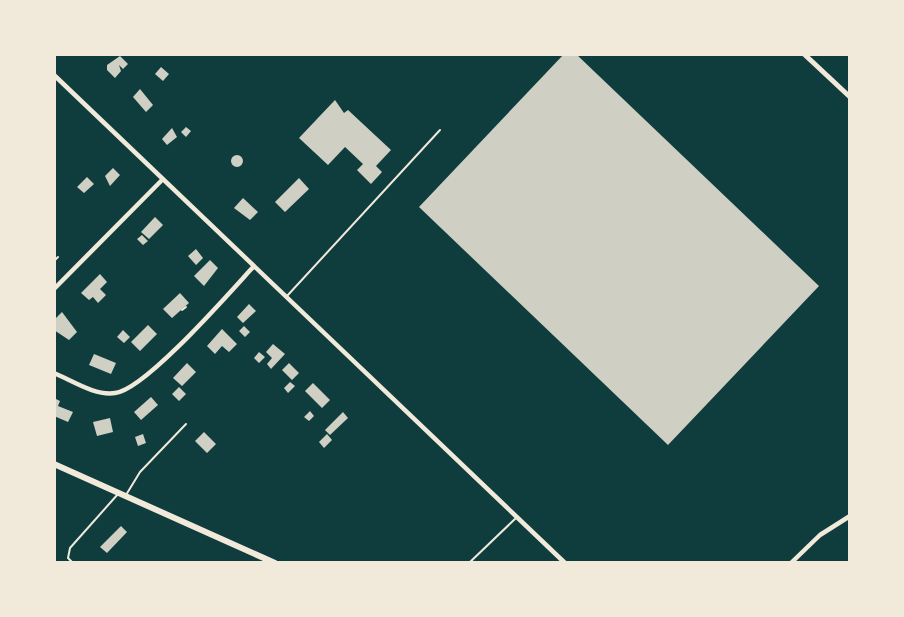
<svg xmlns="http://www.w3.org/2000/svg" width="904" height="617" font-family="Lato,sans-serif">
  <style>
    .building { fill: #cfcfc3 }
    .lines { fill: none; stroke-linecap: round; stroke-linejoin: round }
    .path { stroke: #f1e9da; stroke-width: 2 }
    .service { stroke: #f1e9da; stroke-width: 2 }
    .minor { stroke: #f1e9da; stroke-width: 4.5 }
    .tertiary { stroke: #f1e9da; stroke-width: 5 }
    .primary { stroke: #f1e9da; stroke-width: 6 }
  </style>
  <rect width="100%" height="100%" fill="#0f3d3e"/>
  <path class="building" d="M564 54H576L819 286 668 445 419 207Z
    M120 56 128 64 123 69 119 65 121 71 115 78 107 70V65Z
    M161 67 169 74 163 81 155 74Z
    M140 89 153 105 146 112 133 97Z
    M335 100 344 113 348 110 391 150 376 166 382 172 371 184 357 170 363 164 345 147 328 165 299 138Z
    M186 127 191 131 186 137 181 132Z
    M172 128 177 137 167 145 162 139Z
    M231 161a6 6 0 1 1 12 0a6 6 0 1 1-12 0Z
    M113 168 120 175 110 186 105 176Z
    M87 177 94 184 84 193 77 187Z
    M299 178 309 189 285 212 275 202Z
    M243 198 258 212 250 220 234 208Z
    M155 217 163 225 149 239 141 232Z
    M142 235 148 241 143 245 137 239Z
    M196 249 203 258 196 265 188 256Z
    M210 260 218 268 204 286 194 276Z
    M100 274 107 282 100 289 106 295 98 303 93 297 89 300 81 293Z
    M180 293 189 303 172 318 163 309Z
    M249 304 256 311 243 323 237 317Z
    M62 312 77 332 69 340 54 330V320Z
    M148 325 157 334 140 351 131 342Z
    M244 326 250 332 245 337 239 331Z
    M222 329 237 344 229 352 222 346 215 354 207 346Z
    M123 330 130 337 124 343 117 337Z
    M273 344 285 354 271 369 267 364 272 358 266 352Z
    M259 352 265 357 259 363 254 358Z
    M94 354 116 363 111 374 89 365Z
    M187 363 196 372 182 386 173 378Z
    M289 363 299 373 292 380 282 370Z
    M290 382 295 386 288 393 284 388Z
    M313 383 330 400 322 408 305 391Z
    M179 387 186 394 179 401 172 394Z
    M151 397 158 405 141 420 134 412Z
    M54 398 60 401 58 406 73 412 68 422 54 416Z
    M310 411 314 416 309 421 304 417Z
    M343 412 348 418 330 435 325 430Z
    M110 418 113 432 97 436 93 422Z
    M204 432 216 444 207 453 195 441Z
    M143 434 146 443 138 446 135 437Z
    M327 434 332 440 324 448 319 442Z
    M121 526 127 532 107 553 100 547Z"/>
  <g class="lines">
    <path class="path" d="M54 261 58 257
      M182 310 186 307"/>
    <path class="service" d="M287 296 440 130
      M126 495 140 472 186 424
      M73 563 68 558 70 548 118 494
      M469 563 516 518"/>
    <path class="minor" d="M54 75 565 563
      M54 289 163 179
      M54 373C73 381 95 396 115 393 145 390 230 292 254 266
      M791 563 820 535 850 516"/>
    <path class="tertiary" d="M804 54 850 97"/>
    <path class="primary" d="M54 464 275 563"/>
  </g>
  <rect width="904" height="617" fill="none" stroke="#f1e9da" stroke-width="112"/>
</svg>
